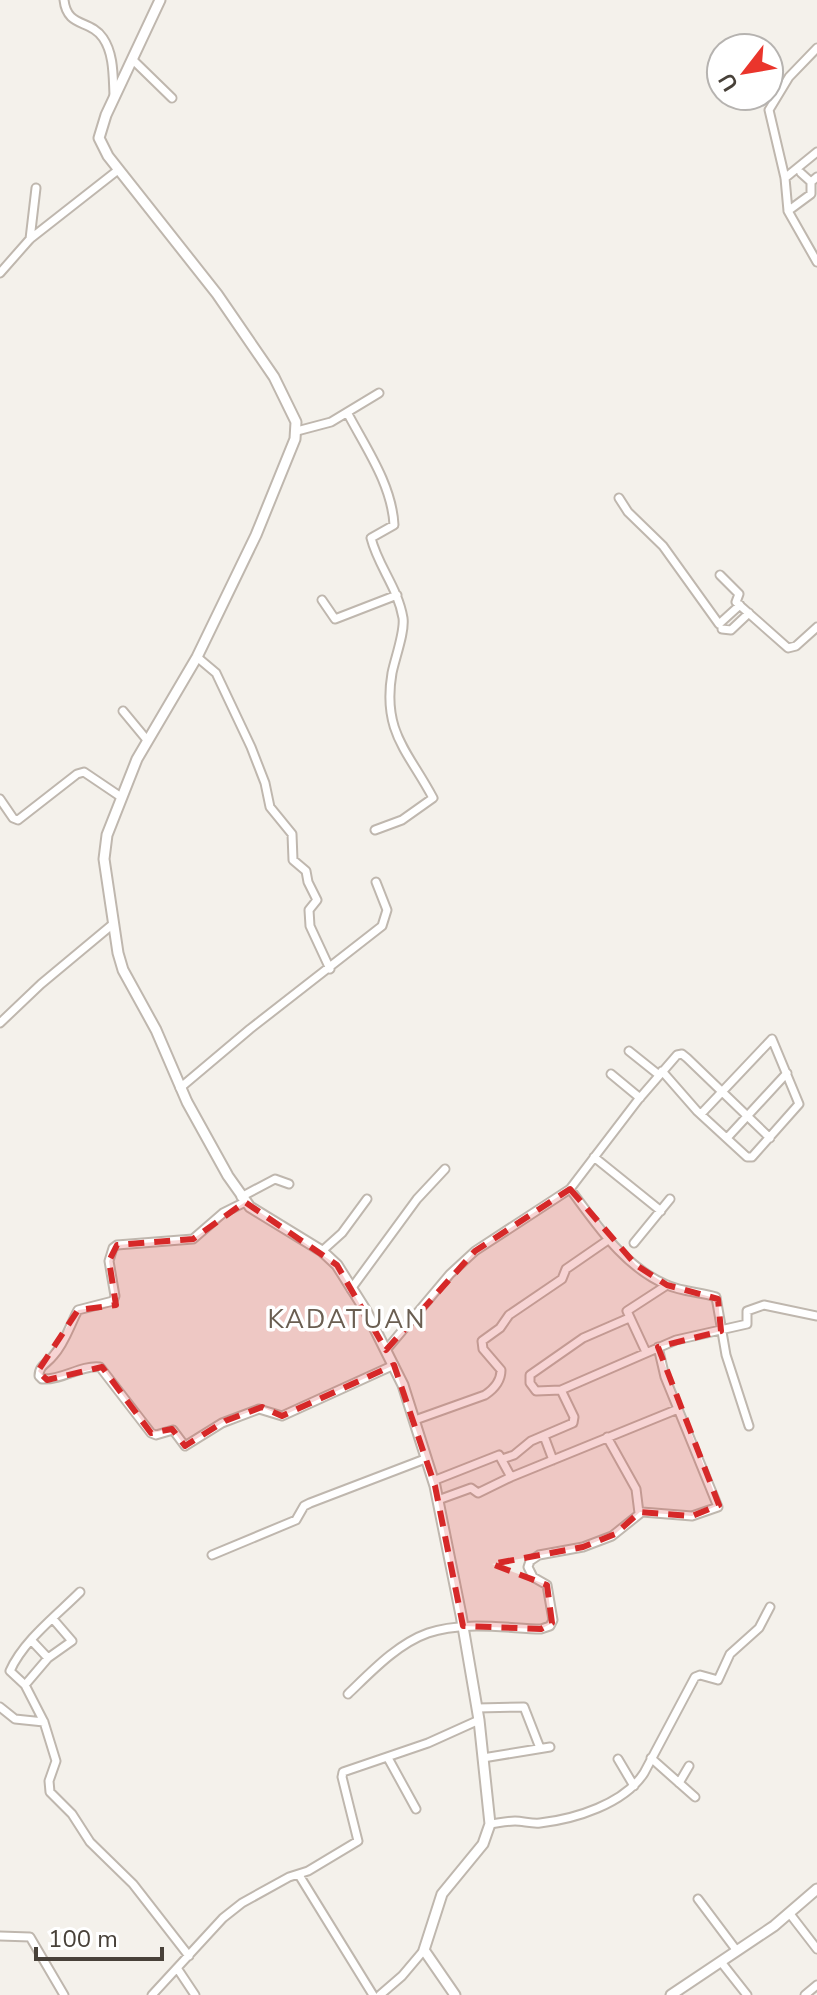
<svg xmlns="http://www.w3.org/2000/svg" width="817" height="1995" font-family="'Nunito Sans',sans-serif">
  <style>
    .lines { fill: none; stroke-linecap: round; stroke-linejoin: round }
    .minor-casing { stroke: #bfb7ae; stroke-width: 11 }
    .tertiary-casing { stroke: #bfb7ae; stroke-width: 13 }
    .minor { stroke: #fff; stroke-width: 7 }
    .tertiary { stroke: #fff; stroke-width: 9 }
    .marked { fill: #d62828; fill-opacity: 0.2; stroke: #d62828; stroke-width: 6; stroke-dasharray: 16 10; stroke-linejoin: round }
    .labels { text-anchor: middle; stroke-width: 7; stroke-linejoin: round; paint-order: stroke }
    .quarter-label { font-size: 26px; letter-spacing: 2px; fill: #6a5e51; stroke: #fff }
  </style>
  <rect width="100%" height="100%" fill="#f4f1eb"/>
  <g class="lines">
    <g class="minor-casing">
      <path id="minor" d="M64 0C67 28 90 19 103 38 114 54 113 76 114 95
        M817 48 789 77 769 110 785 178 788 211 817 262
        M132 59 172 98
        M801 173 811 182
        M785 178 817 152
        M788 211 811 194V182L817 177
        M30 239 36 188
        M0 273 30 239 118 170
        M348 414C366 448 392 485 394 525L371 538C378 566 398 588 403 618 405 632 395 658 392 673 382 732 408 751 433 798L402 820 375 830
        M297 431 331 422 379 393
        M619 498 628 512 663 546 719 624 740 605
        M720 575 739 594 736 602 788 648 796 646 817 627
        M322 600 335 619 397 595
        M722 629 731 630 749 613
        M197 657 216 673 251 747 265 783 270 807 292 834 293 860 306 871 308 882 317 900 309 910 310 926 330 969
        M123 711 147 740
        M0 799 13 818 18 820 77 774 84 772 121 797
        M0 1023 41 984 113 924
        M629 1051 659 1075
        M662 1071 697 1111 747 1157H752L799 1104 772 1039 701 1114
        M611 1074 640 1098
        M180 1088 250 1029 382 926 387 910 376 882
        M727 1138 787 1073
        M594 1157 661 1211
        M570 1189C597 1225 624 1267 667 1285 683 1292 701 1292 716 1297L726 1355 749 1426
        M241 1197 275 1179 289 1184
        M245 1202 223 1213 193 1239 117 1245 113 1248 109 1261 115 1296 113 1301 78 1310C70 1325 65 1343 53 1356 47 1364 39 1365 39 1376L42 1379C63 1380 80 1365 100 1367L151 1433 156 1435 173 1430 185 1446 222 1423 259 1409 282 1416 394 1365
        M634 1243 670 1199
        M322 1251 342 1233 367 1199
        M351 1289 417 1199 445 1169
        M386 1350 450 1274 475 1251 570 1189 638 1100 677 1055 682 1054 687 1058 770 1138
        M646 1352 627 1311 667 1285
        M561 1390 536 1391 530 1383V1375L583 1338 629 1318
        M415 1420 485 1395C494 1389 501 1381 501 1370L483 1349 482 1341 500 1328 509 1315 562 1279 566 1269 608 1240
        M544 1436 553 1460
        M607 1437 636 1489 639 1513
        M502 1459 514 1455 531 1441 573 1423 574 1417 561 1390 676 1340 747 1324V1311L764 1305 817 1316
        M433 1481 499 1455 511 1477 678 1409
        M438 1500 471 1488 478 1493 511 1477
        M212 1555 296 1520 304 1506 310 1503 425 1459
        M80 1592C57 1615 23 1641 10 1671L25 1685 44 1722 56 1761 49 1781 50 1792 72 1814 90 1842 133 1884 189 1956
        M32 1641 48 1658
        M25 1685 48 1658 72 1641 53 1619
        M348 1694C371 1672 397 1644 428 1633 463 1621 505 1628 541 1629L550 1626 553 1620 547 1585 533 1577 528 1567 530 1561 539 1555 583 1547 612 1536 642 1512 692 1516 718 1507 665 1377 658 1347
        M0 1707 15 1719 44 1722
        M477 1708 524 1707 540 1748
        M388 1758 416 1809
        M483 1758 550 1747
        M651 1758 695 1797
        M618 1759 634 1786
        M679 1783 689 1766
        M490 1824C498 1823 507 1821 515 1821 523 1821 532 1824 540 1823 575 1819 624 1804 644 1773L695 1677 700 1675 718 1680 730 1654 759 1628 770 1607
        M299 1875 373 1995
        M698 1899 737 1951
        M790 1914 817 1949
        M0 1936 30 1937 64 1995
        M721 1962 747 1995
        M177 1968 195 1995
        M152 1995 223 1918 242 1903 289 1877 308 1871 358 1841 342 1777 343 1772 428 1743 479 1720
        M380 1995 402 1976 424 1950
        M805 1995 817 1985"/>
    </g>
    <g class="tertiary-casing">
      <path id="tertiary" d="M160 0 106 115 99 138 108 156 217 294 274 377 296 422 295 439 256 535 197 657 137 759 107 835 104 859 118 953 123 970 156 1030 187 1102 228 1176 250 1207 322 1251 337 1265 366 1311 403 1385 435 1486 461 1615 479 1720 490 1824 483 1844 442 1894 424 1950 455 1995
        M671 1995 774 1926 817 1889"/>
    </g>
    <use href="#minor" class="minor"/>
    <use href="#tertiary" class="tertiary"/>
  </g>
  <path class="marked" d="M570 1189 636 1265 667 1285 718 1299 721 1331 658 1347 719 1505 692 1516 640 1512 615 1534 583 1547 492 1564 547 1585 552 1623 541 1629 463 1626 435 1486 394 1365 282 1416 262 1407 225 1421 185 1446 172 1429 151 1433 102 1367 47 1380 38 1371 78 1310 116 1305 109 1261 117 1245 193 1239 245 1202 337 1265 386 1350 475 1251Z"/>
  <g class="labels">
    <g class="quarter-label">
      <text x="347" y="1328">KADATUAN</text>
    </g>
  </g>
  <g transform="translate(745 72) rotate(239)"><circle r="38" fill="#ffffff" stroke="#b6b3b0" stroke-width="2"/>
  <path d="M0-6L14 30L0 20L-14 30Z" fill="#ea352c"/>
  <text y="-12" font-size="22" font-weight="bold" text-anchor="middle" fill="#484139">U</text>
  </g>
  <path d="M36 1947v12h126v-12" fill="none" stroke="#484139" stroke-width="4"/>
  <text x="48" y="1947" font-size="24" fill="#484139" stroke="#ffffff" stroke-width="6" paint-order="stroke">100 m</text>
</svg>
